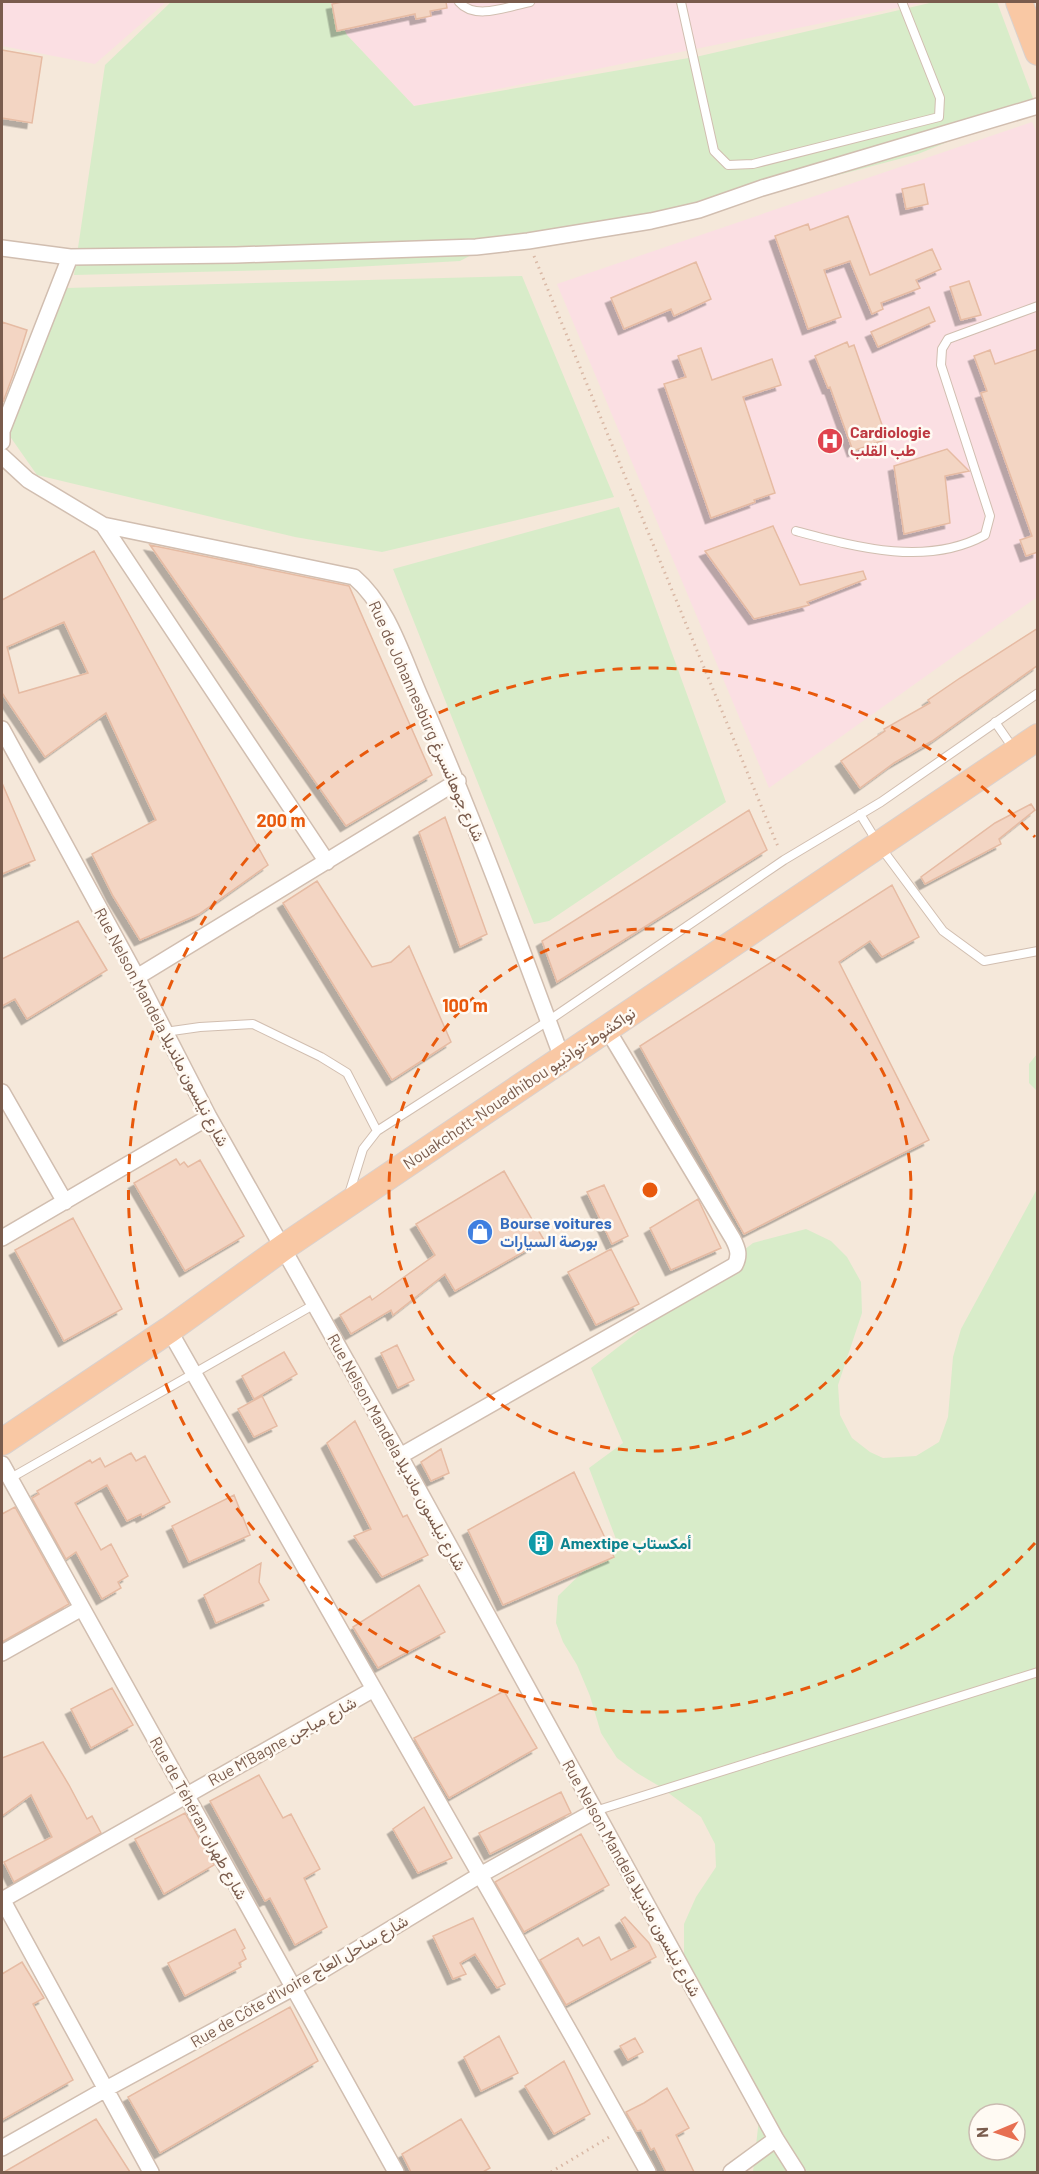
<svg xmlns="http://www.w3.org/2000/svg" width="1039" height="2174" font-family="Barlow,Vazirmatn,sans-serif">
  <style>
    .residential { fill: #f5e8da; fill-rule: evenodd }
    .medical { fill: #fbdfe3 }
    .green { fill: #d8ecc9; fill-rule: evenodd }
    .building { fill: #f3d5c3; stroke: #e6bba3; stroke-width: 1.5; fill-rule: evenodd; filter: url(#shadow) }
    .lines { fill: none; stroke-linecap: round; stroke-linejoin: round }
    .service-casing { stroke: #d1beb0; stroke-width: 10 }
    .minor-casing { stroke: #d1beb0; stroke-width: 18 }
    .trunk-casing { stroke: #dad1cd; stroke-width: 28 }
    .path { stroke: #d9b8a5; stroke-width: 3; stroke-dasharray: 1.5 4.5; stroke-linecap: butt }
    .service { stroke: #fff; stroke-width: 8 }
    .minor { stroke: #fff; stroke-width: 15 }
    .trunk { stroke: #f9c8a4; stroke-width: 26 }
    .ring { fill: none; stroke: #e8590c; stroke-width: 3; stroke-dasharray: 10 8 }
    .labels { text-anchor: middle; stroke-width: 5; stroke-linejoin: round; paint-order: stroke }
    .health-label { font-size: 16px; font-weight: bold; fill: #be3a42; stroke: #fffaf3; text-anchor: start }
    .street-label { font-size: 16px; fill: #7a5c4d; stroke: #fffaf3 }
    .shop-label { font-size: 16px; font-weight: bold; fill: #366cbe; stroke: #fffaf3; text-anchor: start }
    .culture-label { font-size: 16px; font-weight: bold; fill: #0d838f; stroke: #fffaf3; text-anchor: start }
    .centre { fill: #e8590c; stroke: #fffaf3; stroke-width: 3 }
    .ring-label { font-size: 18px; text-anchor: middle; font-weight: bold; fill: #e8590c; stroke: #fffaf3; stroke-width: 5; stroke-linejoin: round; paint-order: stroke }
  </style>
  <defs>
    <filter id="shadow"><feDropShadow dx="-5.5" dy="5.5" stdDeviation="0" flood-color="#0004"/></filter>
  </defs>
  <rect width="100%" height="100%" fill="#fdf6ec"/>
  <path class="residential" d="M2 2H1037V2172H2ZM979 2114H1015V2150H979Z"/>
  <path class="medical" d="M2 2H166L95 64 2 46Z
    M330 2H926L414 106 347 35Z
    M1032 122 1038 136 1037 597 769 788 557 284Z"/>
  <path class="green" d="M171 2H330L347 35 414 106 700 56 934 2H997L1036 106 918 154 678 217 502 239 460 261 319 269 74 275 105 65Z
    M522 276 614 497 382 552 295 537 37 475 9 435 66 288Z
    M619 507 726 802 549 921 534 924 393 569Z
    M1037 1054V1091L1029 1083V1064Z
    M1037 1189V2172H753L760 2110 753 2078 699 1992 684 1955V1924L696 1897 716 1867 715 1844 701 1817 659 1786 637 1773 617 1758 601 1733 590 1696 577 1665 563 1642 556 1623 558 1596 616 1539 589 1468 623 1443 591 1368 753 1243 806 1229 831 1241 847 1257 861 1282 862 1313 838 1385 840 1415 852 1438 870 1452 883 1458 916 1456 939 1442 948 1417 953 1357 961 1329ZM979 2114H1015V2150H979Z"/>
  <path class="building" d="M342 2H446L447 8 430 11 431 16 416 19 415 14 337 31 332 4Z
    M2 50 42 57 32 123 2 118Z
    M924 184 928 204 906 209 902 189Z
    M848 216 870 275 932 249 941 269 916 280 920 288 881 303 883 309 872 314 850 261 824 270 841 317 808 329 775 236 808 224 810 230Z
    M696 262 711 299 674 316 671 309 624 329 611 298Z
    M969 281 981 315 961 320 950 287Z
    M929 307 935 321 878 347 871 332Z
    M2 322 27 330 13 375 3 402Z
    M847 342 849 347 854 345 887 439 853 451 830 387 828 388 815 356Z
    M701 348 712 380 772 359 781 385 743 397 775 493 754 500 755 502 711 518 664 384 686 377 678 356Z
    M1038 349V552L1026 556 1020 540 1032 536 981 393 987 391 974 356 990 350 995 364Z
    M947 449 969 471 945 476 950 523 904 534 894 466Z
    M773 526 800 585 863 571 866 579 807 602 809 605 754 619 705 551Z
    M150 545 349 586 432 775 346 826Z
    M94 551 268 865 199 914 140 940 113 896 92 854 156 820 106 713 45 757 2 693V600ZM64 622 88 673 19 693 7 647Z
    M1038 628V665L932 741 894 763 860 788 841 761 885 731 884 729 930 703 928 700 960 678Z
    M2 783 35 860 2 874Z
    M1031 804 1035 810 999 839 1001 844 925 884 921 877 995 823Z
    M749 810 767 850 557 982 542 941Z
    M445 817 487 934 460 947 419 832Z
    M317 881 372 967 391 962 409 946 451 1042 392 1080 283 903Z
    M892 885 919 937 882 957 870 941 839 962 929 1140 744 1234 640 1046Z
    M78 921 107 970 27 1019 15 999 2 1006V959Z
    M176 1159 180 1165 184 1162 188 1167 200 1160 244 1236 185 1271 134 1183Z
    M504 1171 544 1240 455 1291 445 1274 393 1315 391 1310 351 1334 340 1315 370 1296 372 1300 435 1255 416 1224Z
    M604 1185 628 1236 612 1244 587 1192Z
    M698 1199 721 1248 671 1270 650 1228Z
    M73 1218 122 1309 64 1341 15 1250Z
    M611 1249 639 1304 596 1325 568 1272Z
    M397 1345 414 1380 398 1388 381 1353Z
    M284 1352 297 1374 254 1399 242 1376Z
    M262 1396 277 1426 254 1437 238 1409Z
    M355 1421 403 1517 407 1515 428 1555 382 1577 354 1536 371 1529 327 1443Z
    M441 1449 449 1473 431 1481 421 1462Z
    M131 1453 136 1461 145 1456 170 1502 142 1517 141 1514 127 1521 107 1485 75 1503 101 1550 111 1544 128 1576 118 1582 121 1588 102 1599 76 1552 66 1559 32 1498 39 1494 37 1491 90 1460 92 1463 100 1458 105 1467Z
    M574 1472 614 1557 503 1605 468 1530Z
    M234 1495 250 1535 189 1562 172 1526Z
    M15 1507 69 1604 2 1642V1514Z
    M261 1563 259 1582 269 1600 216 1623 204 1595Z
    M419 1585 445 1632 378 1668 353 1627Z
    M112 1688 133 1725 91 1748 71 1709Z
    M504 1691 537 1748 449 1798 414 1738Z
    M43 1742 69 1785 87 1819 92 1816 101 1833 14 1882 4 1862 52 1837 31 1795 2 1816V1758Z
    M259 1775 283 1818 291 1814 320 1869 304 1878 327 1927 295 1945 270 1898 265 1901 210 1801Z
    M561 1792 571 1813 490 1854 479 1833Z
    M424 1807 452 1858 418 1873 393 1829Z
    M185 1813 214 1865 164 1894 135 1839Z
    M581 1834 609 1885 524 1932 495 1882Z
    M625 1917 649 1943 656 1957 566 2005 540 1960 578 1938 583 1946 599 1937 611 1960 636 1947 621 1920Z
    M473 1918 505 1984 497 1988 475 1954 460 1963 466 1974 453 1979 433 1936Z
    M235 1929 245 1948 242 1950 246 1959 239 1963 241 1967 185 1996 168 1963Z
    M22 1962 44 1998 33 2004 73 2080 2 2120V1974Z
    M290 2007 318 2061 160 2153 128 2097Z
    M499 2036 518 2073 481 2091 464 2057Z
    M635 2038 643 2052 628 2060 620 2046Z
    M564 2061 590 2114 554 2134 525 2086Z
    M667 2088 689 2128 676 2135 694 2172H666L654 2148 651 2150 641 2130 637 2131 626 2112 644 2103Z
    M96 2119 130 2172H4Z
    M461 2119 490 2168 483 2172H411L402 2154Z"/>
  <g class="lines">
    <g class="service-casing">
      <path id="service" d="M459 2C475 21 509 6 530 2
        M681 2 714 151 728 165 753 164 939 117 940 98 902 2
        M796 531C856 547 927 567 985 535L990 516 941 365 942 349 948 339 1038 306
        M995 722 1013 748
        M860 814 879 845 943 931 984 961 1038 951
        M165 1032 200 1027 253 1024 321 1057 347 1073 377 1131
        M349 1194 363 1149 377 1131 548 1021 784 860 881 802 1038 693
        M9 1479 315 1304
        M595 1811 1038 1672"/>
    </g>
    <g class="minor-casing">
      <path id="minor" d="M2 248 70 257 236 255 476 247 528 241 651 221 699 210 762 188 1038 106
        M2 442V431L70 257
        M2 456 28 480 103 525 354 577C388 606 402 655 420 696 472 814 517 936 562 1058
        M103 525 327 862
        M2 729 137 977 209 1117 400 1456 776 2139 797 2172
        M137 977 458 781
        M2 1092 65 1202
        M2 1238 209 1117
        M169 1330 575 2041 648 2172
        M400 1456 735 1265C740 1255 738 1249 733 1239L607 1029
        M2 1464 396 2172
        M2 1653 82 1608
        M2 1899 151 2172
        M2 1900 374 1689
        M2 2148 106 2089 293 1988 480 1875 595 1811
        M731 2172 776 2139"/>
    </g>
    <g class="trunk-casing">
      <path id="trunk" d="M1019 2 1038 52
        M2 1442 169 1330 284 1247 1038 737"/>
    </g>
    <path class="path" d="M534 256 779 849
      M551 2172 611 2136"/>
    <use href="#service" class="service"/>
    <use href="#minor" class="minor"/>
    <use href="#trunk" class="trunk"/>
  </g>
  <g class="ring">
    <circle cx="650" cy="1190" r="261"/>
    <path d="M1035 1543A522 522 0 1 1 1035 837"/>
  </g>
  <defs>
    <g id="hospital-disc" transform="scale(1.35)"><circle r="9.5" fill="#e0444e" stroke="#fffaf3"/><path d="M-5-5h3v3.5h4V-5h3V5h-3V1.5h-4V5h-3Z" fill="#fff"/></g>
    <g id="shop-disc" transform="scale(1.35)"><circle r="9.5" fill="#3f7fe0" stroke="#fffaf3"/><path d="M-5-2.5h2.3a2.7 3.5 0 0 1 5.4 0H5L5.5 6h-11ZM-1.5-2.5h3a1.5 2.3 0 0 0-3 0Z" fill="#fff"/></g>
    <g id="building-disc" transform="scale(1.35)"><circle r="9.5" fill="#0f9aa8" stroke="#fffaf3"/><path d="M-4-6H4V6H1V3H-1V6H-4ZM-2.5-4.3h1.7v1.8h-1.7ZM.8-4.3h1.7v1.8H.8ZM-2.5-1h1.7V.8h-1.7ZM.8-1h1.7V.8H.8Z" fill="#fff"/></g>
  </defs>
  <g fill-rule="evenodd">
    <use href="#hospital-disc" x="830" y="441"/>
    <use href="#shop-disc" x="480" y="1232"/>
    <use href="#building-disc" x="541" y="1543"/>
  </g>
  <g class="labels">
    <g class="health-label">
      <text x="850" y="438">Cardiologie<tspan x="850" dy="18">طب القلب</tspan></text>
    </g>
    <g class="street-label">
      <text transform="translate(427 721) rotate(66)" y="6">Rue de Johannesburg شارع جوهانسبرغ</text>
      <text transform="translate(162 1027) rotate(62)" y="6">Rue Nelson Mandela شارع نيلسون مانديلا</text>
      <text transform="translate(519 1088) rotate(-34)" y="6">Nouakchott-Nouadhibou نواكشوط-نواذيبو</text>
      <text transform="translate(397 1452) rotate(61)" y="6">Rue Nelson Mandela شارع نيلسون مانديلا</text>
      <text transform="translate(282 1741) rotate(-29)" y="6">Rue M'Bagne شارع مباجن</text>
      <text transform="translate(199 1818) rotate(61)" y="6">Rue de Téhéran شارع طهران</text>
      <text transform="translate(632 1878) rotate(61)" y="6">Rue Nelson Mandela شارع نيلسون مانديلا</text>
      <text transform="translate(299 1981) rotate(-30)" y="6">Rue de Côte d'Ivoire شارع ساحل العاج</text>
    </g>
    <g class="shop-label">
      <text x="500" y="1229">Bourse voitures<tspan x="500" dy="18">بورصة السيارات</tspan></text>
    </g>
    <g class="culture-label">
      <text x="560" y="1549">Amextipe أمكستاب</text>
    </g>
  </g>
  <circle cx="650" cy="1190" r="9" class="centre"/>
  <g class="ring-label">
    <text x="281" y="827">200 m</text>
    <text x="465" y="1012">100 m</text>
  </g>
  <rect width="1039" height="2174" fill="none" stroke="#7a5c4d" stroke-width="6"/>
  <g transform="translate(997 2132) rotate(268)"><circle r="28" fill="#fffaf3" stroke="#cabbb1" stroke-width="1.5"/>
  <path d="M0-4.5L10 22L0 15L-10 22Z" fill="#e76f51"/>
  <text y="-9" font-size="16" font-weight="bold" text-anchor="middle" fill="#7a5c4d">N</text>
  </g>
</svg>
